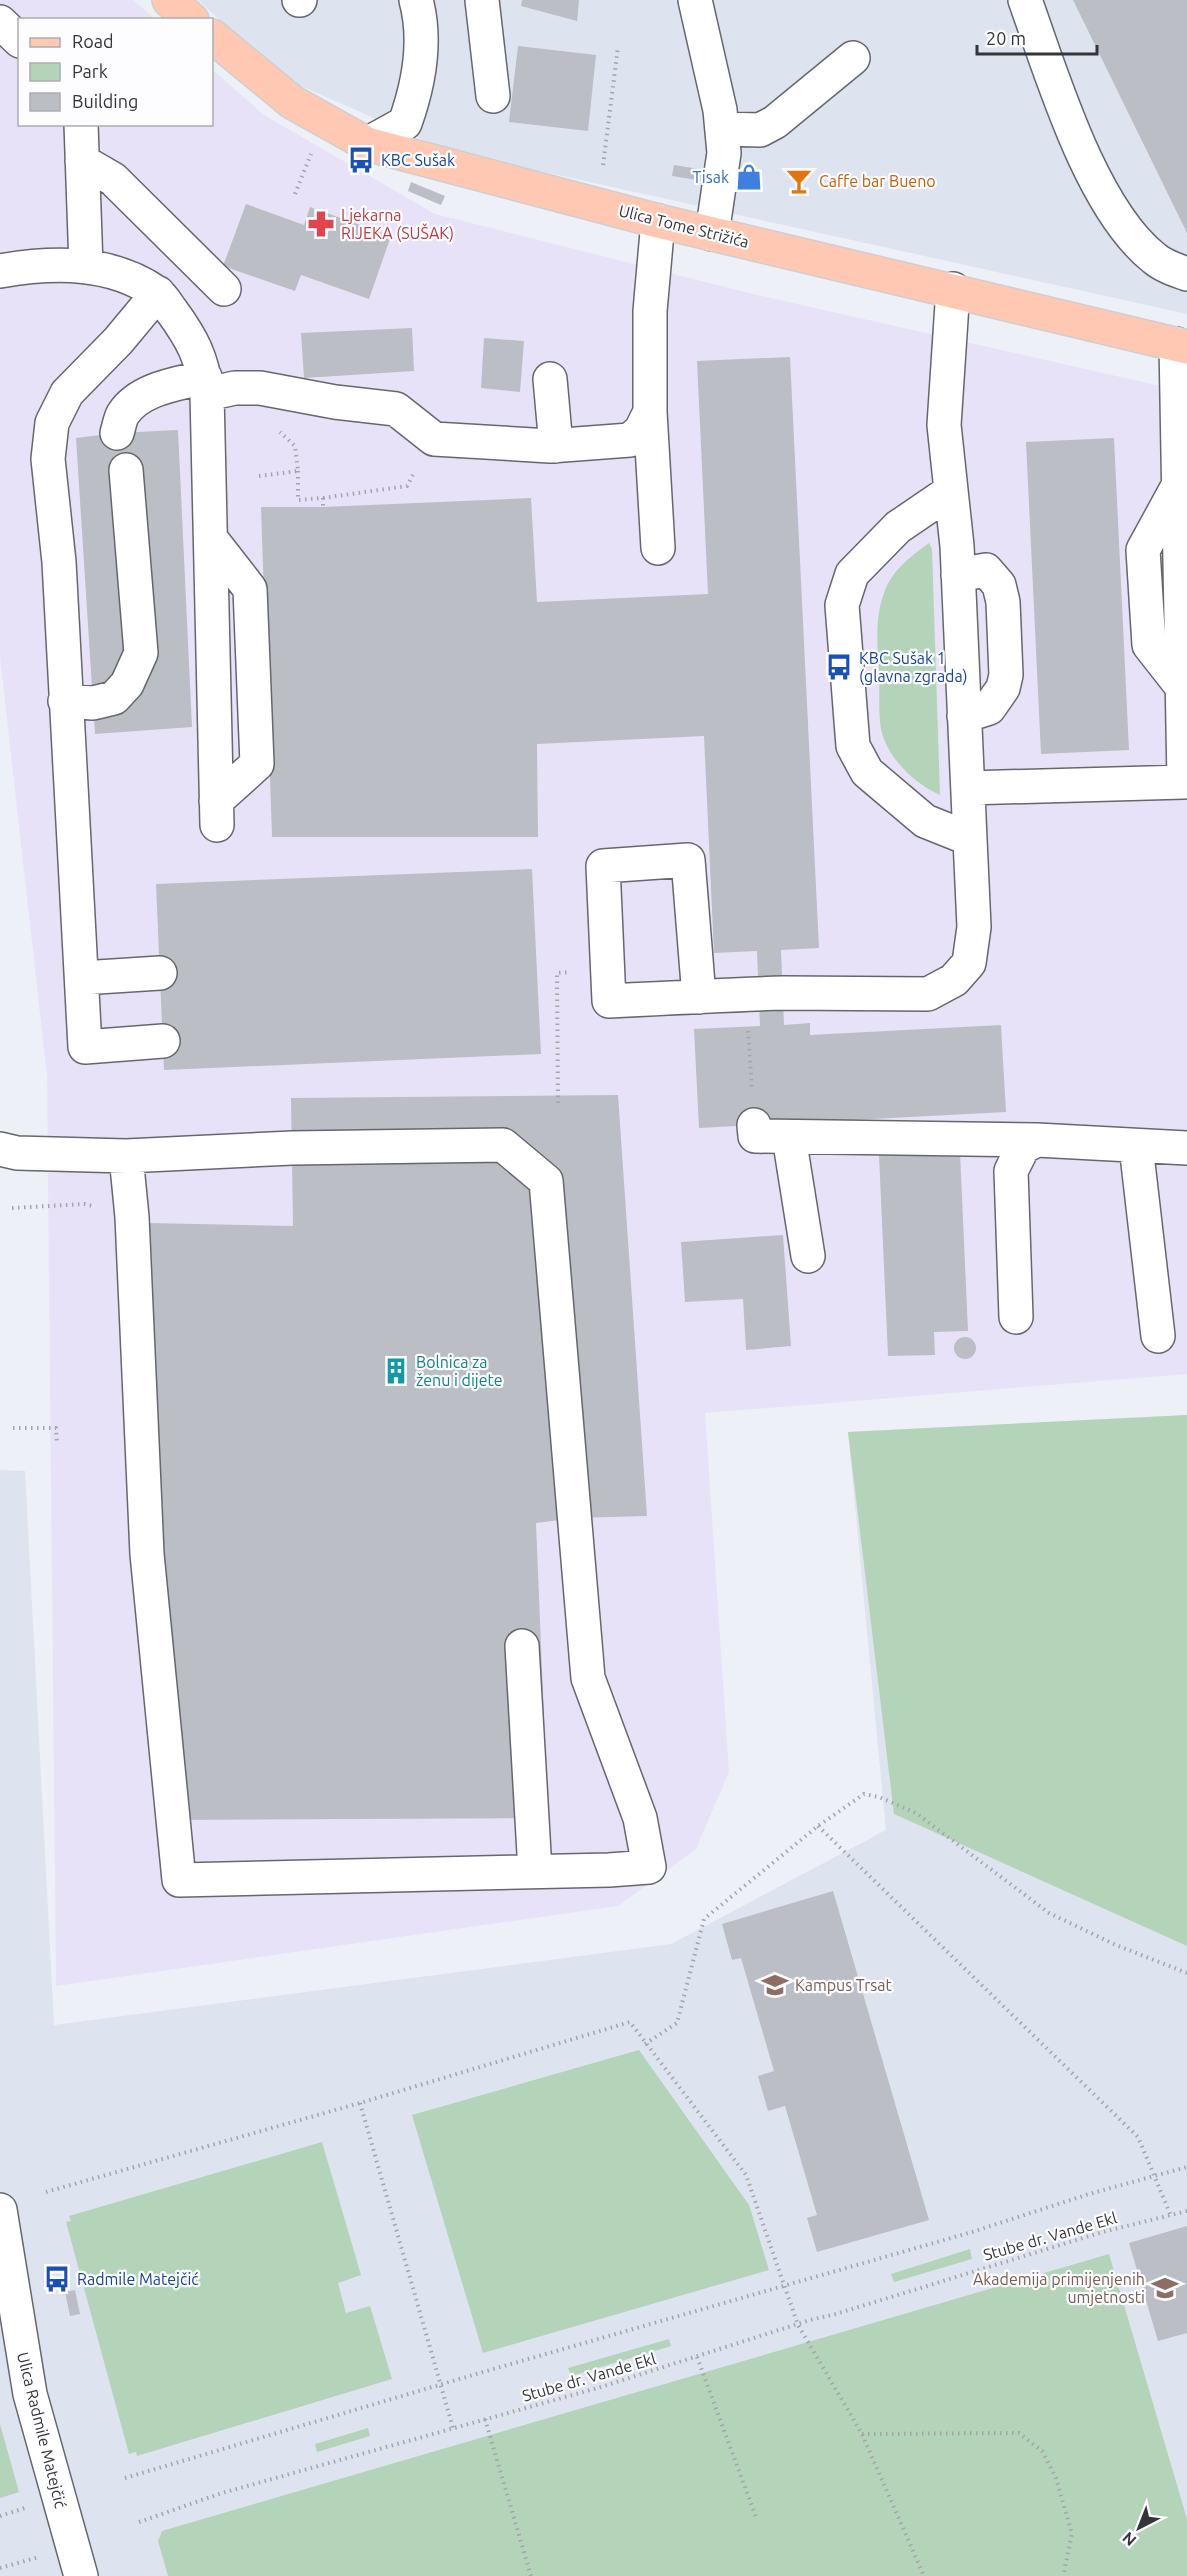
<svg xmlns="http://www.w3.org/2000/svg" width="1187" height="2576" font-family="Ubuntu,sans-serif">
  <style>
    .built { fill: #dee3f0 }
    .medical { fill: #e8e2f8 }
    .green { fill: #b3d4b9 }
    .building { fill: #bbbec4 }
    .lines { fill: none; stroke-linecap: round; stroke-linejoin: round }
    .minor-casing { stroke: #65676d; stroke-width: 36 }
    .major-casing { stroke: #cecfcf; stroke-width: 36 }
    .path { stroke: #a3a5aa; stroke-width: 4; stroke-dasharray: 1.5 4.5; stroke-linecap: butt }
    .minor { stroke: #fff; stroke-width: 33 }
    .major { stroke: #fec8b2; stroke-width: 33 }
    .labels { text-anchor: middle; stroke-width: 4.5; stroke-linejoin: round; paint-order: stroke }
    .transit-label { font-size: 16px; fill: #164399; stroke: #fdfdff; text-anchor: start }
    .shop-label { font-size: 16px; fill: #366cbe; stroke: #fdfdff; text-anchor: end }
    .food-label { font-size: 16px; fill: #c56008; stroke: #fdfdff; text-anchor: start }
    .health-label { font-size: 16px; fill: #be3a42; stroke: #fdfdff; text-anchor: start }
    .street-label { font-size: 16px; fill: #343538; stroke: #fdfdff }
    .culture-label { font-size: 16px; fill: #0d838f; stroke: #fdfdff; text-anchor: start }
    .education-label { font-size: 16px; fill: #785e54; stroke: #fdfdff; text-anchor: start }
  </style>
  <rect width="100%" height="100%" fill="#edf0f7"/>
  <path class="built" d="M198 0H1187V314L449 151 283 78Z
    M1187 1415V2576H0V1470L25 1471 54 2025 671 1944 886 1830 848 1432Z"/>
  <path class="medical" d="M0 0H133L155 19 20 20V124H212V69L264 115 435 214 749 293 1187 392V1374L705 1413 729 1772 696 1849 618 1906 56 1986 47 1076 0 657Z"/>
  <path class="green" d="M929 543 932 549 940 795C915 784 887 758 881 729 878 711 880 689 879 670 877 644 875 618 884 593 892 570 910 557 929 543Z
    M1187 1415V1946L894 1814 848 1432Z
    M639 2050 749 2205 769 2270 483 2353 412 2115Z
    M322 2142 361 2275 338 2283 346 2313 370 2306 392 2379 137 2456 136 2452 129 2454 66 2222 71 2221 69 2216Z
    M970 2249 972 2259 894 2282 891 2274Z
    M1109 2254 1187 2519V2576H168L158 2541 162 2531Z
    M669 2339 671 2346 571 2376 568 2368Z
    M0 2424 19 2492 0 2498Z
    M368 2428 370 2436 317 2452 315 2444Z"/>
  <path class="building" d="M522 0H579L577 21 521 6Z
    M1073 0H1187V233Z
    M518 46 596 55 588 131 509 122Z
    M674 165 705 170 703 181 672 176Z
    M411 182 445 196 441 205 408 191Z
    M246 204 304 225 310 207 391 236 369 299 301 275 295 291 223 266Z
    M412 328 414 371 304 378 301 333Z
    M484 338 524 341 520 392 481 388Z
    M790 357 819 948 781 950 784 1025 810 1023V1035L1001 1025 1006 1112 699 1128 694 1029 760 1026 757 951 714 953 704 736 537 744 538 837H272L261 507H323L531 498 537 602 708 594 697 361Z
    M178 430 192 727 95 734 76 438 117 433Z
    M1114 438 1129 750 1041 754 1026 442Z
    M532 869 541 1054 164 1070 156 884Z
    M618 1095 647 1516 575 1518 536 1523 548 1818 175 1820 148 1223 293 1226 291 1098Z
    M960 1152 968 1331 934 1332 935 1355 888 1356 879 1155Z
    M783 1235 791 1346 746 1350 743 1299 685 1302 681 1242Z
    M954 1348a11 11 0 1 1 22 0a11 11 0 1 1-22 0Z
    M833 1891 929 2220 817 2252 807 2218 817 2215 785 2106 768 2111 758 2076 774 2071 741 1958 732 1960 722 1924Z
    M1187 2226V2333L1158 2341 1129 2243Z
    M75 2290 80 2314 70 2316 65 2292Z"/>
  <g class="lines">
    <g class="minor-casing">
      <path id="minor" d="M299 0H300
        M482 0 493 96
        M695 0 720 110 724 153 712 234
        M1025 0C1052 75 1091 208 1154 258 1163 266 1176 270 1187 274
        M0 22 20 41
        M81 124 86 266
        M722 129 760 130 775 122 853 58
        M367 144 405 123C419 84 427 41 416 0
        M82 161 113 179 224 289
        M0 271C52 262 111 260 157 293 163 297 167 305 171 310 193 340 202 358 207 394L217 825
        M158 293 118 341 67 393 52 423 48 459 59 562 85 1047 163 1041
        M550 379 556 446
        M207 394 235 388H260L335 402 396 409 434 439 550 446 630 440 641 430 650 412V311L658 221
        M650 412 658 548
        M117 433C119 427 120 419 123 414 140 388 178 384 205 377
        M1178 486 1143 550 1149 645 1182 687
        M951 491 898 527 852 574 842 605 853 746 867 772 925 821 970 839
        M212 540 250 589 257 764 216 801
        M958 575 986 570 999 585 1003 602 1006 675 1003 688 989 708 964 716
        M65 701 93 703 114 698 127 684 141 653 126 470
        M968 788 1184 782 1176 344
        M82 978 160 973
        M699 997 688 860 603 866 609 1001C667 998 725 995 783 993L928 994 954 980 969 963 974 927 970 839 957 546 944 425 953 289
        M754 1125 755 1136 1037 1140
        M789 1137 808 1256
        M1136 1146 1158 1336
        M0 1149 17 1153 126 1156 292 1148 503 1145 546 1181 588 1678 640 1818 649 1867 609 1870 179 1880 147 1554 132 1217 126 1156
        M1016 1317 1011 1171 1023 1147 1037 1140 1187 1148
        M522 1646 535 1871
        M0 2210 30 2394 81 2576"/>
    </g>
    <g class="major-casing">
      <path id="major" d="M169 0 192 20
        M212 36 292 102 367 144 658 221 1187 347"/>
    </g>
    <path class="path" d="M603 165 618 47
      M295 194 311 154
      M298 471V500L323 498V507
      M259 476 298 471 295 446 280 432
      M323 498 407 486 415 471
      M748 1031 752 1090
      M558 1103 557 973 570 972
      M12 1208 84 1204 93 1206
      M13 1428H56L57 1444
      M818 1826 1138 2137 1171 2216
      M645 2044 677 2023 704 1919 818 1826 864 1794 879 1797 916 1813 1049 1913 1116 1945 1187 1973
      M360 2103 453 2428
      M46 2192 360 2103 630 2022 746 2175 798 2325 862 2434 924 2576
      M697 2357 756 2517
      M485 2419 531 2576
      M862 2434 1019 2433 1042 2451 1056 2478 1072 2534 1063 2576
      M125 2478 483 2372 972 2232 1089 2194 1187 2167
      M0 2516 25 2508
      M139 2522 222 2493 601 2387 810 2320 836 2314 1099 2233 1187 2211
      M0 2568 39 2557"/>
    <use href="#minor" class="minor"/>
    <use href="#major" class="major"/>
  </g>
  <defs>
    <g id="bus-bare" transform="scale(2.07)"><path d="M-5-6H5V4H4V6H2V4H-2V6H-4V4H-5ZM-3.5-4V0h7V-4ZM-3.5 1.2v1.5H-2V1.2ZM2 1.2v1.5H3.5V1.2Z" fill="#1a4fb4" stroke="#fdfdff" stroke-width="2.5" paint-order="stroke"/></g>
    <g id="shop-bare" transform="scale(2.07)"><path d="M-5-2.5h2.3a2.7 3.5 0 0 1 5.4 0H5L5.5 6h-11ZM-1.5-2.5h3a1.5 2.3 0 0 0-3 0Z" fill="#3f7fe0" stroke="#fdfdff" stroke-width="2.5" paint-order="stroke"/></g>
    <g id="bar-bare" transform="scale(2.07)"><path d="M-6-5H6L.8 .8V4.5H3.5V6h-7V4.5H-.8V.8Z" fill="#e8710a" stroke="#fdfdff" stroke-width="2.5" paint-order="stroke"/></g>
    <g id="pharmacy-bare" transform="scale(2.07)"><path d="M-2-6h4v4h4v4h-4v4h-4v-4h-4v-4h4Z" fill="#e0444e" stroke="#fdfdff" stroke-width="2.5" paint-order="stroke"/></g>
    <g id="building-bare" transform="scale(2.07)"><path d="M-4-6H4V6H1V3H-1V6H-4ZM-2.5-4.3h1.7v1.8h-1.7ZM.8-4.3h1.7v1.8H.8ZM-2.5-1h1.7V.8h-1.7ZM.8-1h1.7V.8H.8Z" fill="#0f9aa8" stroke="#fdfdff" stroke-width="2.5" paint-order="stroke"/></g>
    <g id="university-bare" transform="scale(2.07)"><path d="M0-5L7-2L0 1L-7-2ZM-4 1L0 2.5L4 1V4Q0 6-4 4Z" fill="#8d6e63" stroke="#fdfdff" stroke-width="2.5" paint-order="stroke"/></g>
  </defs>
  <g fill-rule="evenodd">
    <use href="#bus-bare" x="361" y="160"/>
    <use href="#shop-bare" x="749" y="177"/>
    <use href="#bar-bare" x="799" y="181"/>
    <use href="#pharmacy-bare" x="321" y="224"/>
    <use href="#bus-bare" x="839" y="667"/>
    <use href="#building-bare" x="396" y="1371"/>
    <use href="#university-bare" x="775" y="1985"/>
    <use href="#bus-bare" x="57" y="2279"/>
    <use href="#university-bare" x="1165" y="2288"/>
  </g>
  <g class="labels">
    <g class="transit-label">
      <text x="381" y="166">KBC Sušak</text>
      <text x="859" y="664">KBC Sušak 1<tspan x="859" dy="18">(glavna zgrada)</tspan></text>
      <text x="77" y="2285">Radmile Matejčić</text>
    </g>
    <g class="shop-label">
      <text x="729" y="183">Tisak</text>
    </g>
    <g class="food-label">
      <text x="819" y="187">Caffe bar Bueno</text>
    </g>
    <g class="health-label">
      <text x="341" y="221">Ljekarna<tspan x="341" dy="18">RIJEKA (SUŠAK)</tspan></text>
    </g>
    <g class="street-label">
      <text transform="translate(684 226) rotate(14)" y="6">Ulica Tome Strižića</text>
      <text transform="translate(1050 2236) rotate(-16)" y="6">Stube dr. Vande Ekl</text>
      <text transform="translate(589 2377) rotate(-16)" y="6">Stube dr. Vande Ekl</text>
      <text transform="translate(42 2430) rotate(76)" y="6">Ulica Radmile Matejčić</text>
    </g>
    <g class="culture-label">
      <text x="416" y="1368">Bolnica za<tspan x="416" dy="18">ženu i dijete</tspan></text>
    </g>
    <g class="education-label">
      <text x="795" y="1991">Kampus Trsat</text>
      <text x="1145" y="2285" text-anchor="end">Akademija primijenjenih<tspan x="1145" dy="18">umjetnosti</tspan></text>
    </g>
  </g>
  <rect x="18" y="18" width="195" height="108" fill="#fdfdff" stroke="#adadaf" stroke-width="1.5"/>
  <rect x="30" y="38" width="30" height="9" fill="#fec8b2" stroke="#adadaf" stroke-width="1.5"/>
  <text x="72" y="48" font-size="18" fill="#343538">Road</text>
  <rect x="30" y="63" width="30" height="18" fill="#b3d4b9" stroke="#adadaf" stroke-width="1.5"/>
  <text x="72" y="78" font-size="18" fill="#343538">Park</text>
  <rect x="30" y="93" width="30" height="18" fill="#bbbec4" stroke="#adadaf" stroke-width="1.5"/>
  <text x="72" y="108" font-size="18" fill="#343538">Building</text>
  <g transform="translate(1139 2528) rotate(222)" stroke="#fdfdff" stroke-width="4.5" paint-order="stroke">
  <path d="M0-4.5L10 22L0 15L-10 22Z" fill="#343538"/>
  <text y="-9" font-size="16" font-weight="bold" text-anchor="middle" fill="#343538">N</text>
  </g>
  <path d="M977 45v9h120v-9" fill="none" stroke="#343538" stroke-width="3"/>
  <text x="986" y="45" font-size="18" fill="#343538" stroke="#fdfdff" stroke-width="4.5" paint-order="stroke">20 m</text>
</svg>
